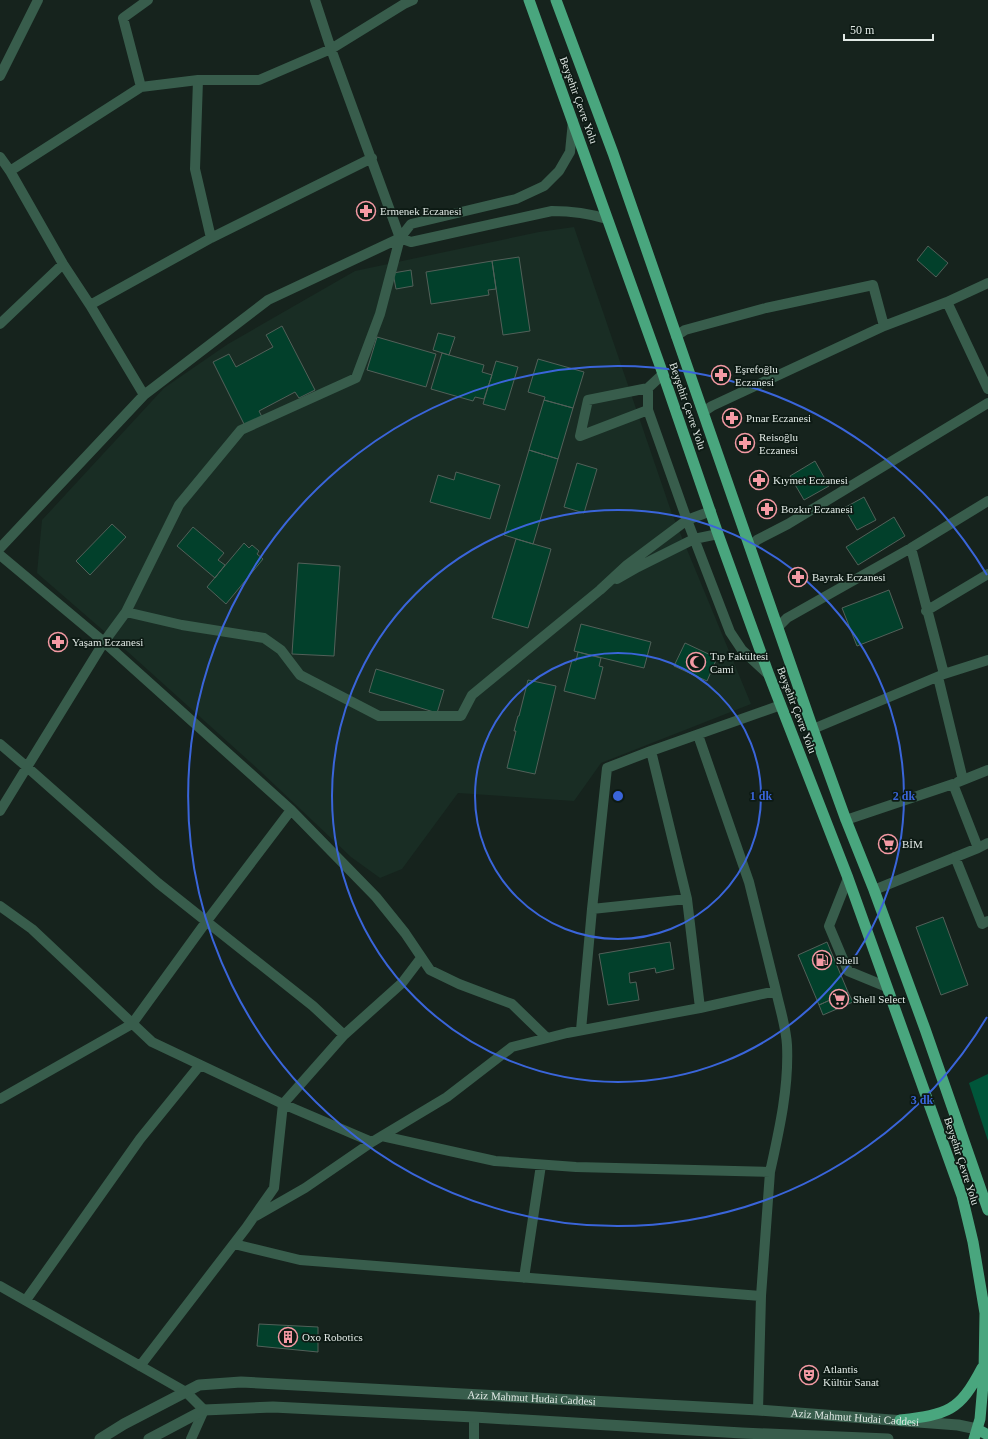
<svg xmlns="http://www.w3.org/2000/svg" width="988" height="1439" font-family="Georgia,serif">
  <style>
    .built { fill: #192d24 }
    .green { fill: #00563a }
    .building { fill: #02402b; stroke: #526059 }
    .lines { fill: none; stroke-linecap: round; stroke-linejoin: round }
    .minor { stroke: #385d4c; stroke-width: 10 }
    .tertiary { stroke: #385d4c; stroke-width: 11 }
    .trunk { stroke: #49a67e; stroke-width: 11 }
    .ring { fill: none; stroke: #3a65da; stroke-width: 2 }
    .labels { text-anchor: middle; stroke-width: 3.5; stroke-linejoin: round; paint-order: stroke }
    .street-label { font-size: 11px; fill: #e1e9e5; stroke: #0d1a14 }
    .poi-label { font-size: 11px; fill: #e1e9e5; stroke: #0d1a14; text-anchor: start }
    .centre { fill: #3a65da; stroke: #0d1a14; stroke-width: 2 }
    .ring-label { font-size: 12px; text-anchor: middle; font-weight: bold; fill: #3a65da; stroke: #0d1a14; stroke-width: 3.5; stroke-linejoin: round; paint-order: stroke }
  </style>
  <rect width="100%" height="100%" fill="#16231d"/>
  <path class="built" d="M574 227 671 511 751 704 601 763 574 801 458 793 402 869 380 878 351 857 259 770 128 652 37 573 42 520 164 388 228 344 355 271 539 232Z"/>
  <path class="green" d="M988 1074V1141L969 1083Z"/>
  <path class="building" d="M928 246 948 263 936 277 917 260Z
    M519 257 530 331 503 335 492 261Z
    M492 261 496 289 488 290 489 295 431 304 426 272Z
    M411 270 413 286 396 289 393 273Z
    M282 326 315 390 299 398 295 392 259 411 262 417 245 426 213 362 229 354 236 367 273 347 266 335Z
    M438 333 455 337 449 355 433 350Z
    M377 337 436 354 426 387 367 370Z
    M442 353 484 365 482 372 492 375 484 399 475 397 473 401 431 389Z
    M538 359 584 372 573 408 544 400 545 397 528 392Z
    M496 361 518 367 505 410 483 404Z
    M544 400 573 408 558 459 529 450Z
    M529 450 558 459 533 544 504 535Z
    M815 461 829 486 804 500 790 476Z
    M577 463 597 469 584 513 564 507Z
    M456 472 500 485 490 519 430 502 438 475 454 480Z
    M864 497 876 520 857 530 844 508Z
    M894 517 905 536 858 565 846 547Z
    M112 524 126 537 90 575 76 561Z
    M193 527 224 553 218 560 225 565 215 578 177 546Z
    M516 539 551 549 528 628 492 618Z
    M244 543 249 548 252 545 259 551 257 554 263 559 226 604 207 587Z
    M298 563 340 566 334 656 292 654Z
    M889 590 903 628 857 646 842 608Z
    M581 624 651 642 644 668 574 651Z
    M685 643 717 658 707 681 674 666Z
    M578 652 601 658 599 666 603 667 595 699 564 691 572 660 576 661Z
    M376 669 444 690 437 713 369 692Z
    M528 680 556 686 535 774 507 768 516 731H514L518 716H519Z
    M943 917 968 985 941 995 916 927Z
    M670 942 674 969 656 973 655 968 629 973 630 983 636 982 639 1000 608 1005 599 954Z
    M827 942 848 992 819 1005 798 955Z
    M848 992 853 1002 823 1015 819 1005Z
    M259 1324 318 1327V1352L257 1346Z"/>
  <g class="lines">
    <path class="minor" d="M315 0 331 49 400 238 411 224 516 199 544 186 559 171 570 152 573 121
      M0 76 38 0
      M141 87 198 80
      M0 157 10 171 141 87 123 18 148 0
      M10 171 63 264 90 305 144 395 268 300 400 238 411 242 552 211C572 211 588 213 607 219
      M211 238 195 169 198 80H259L331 49 404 4 413 0
      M947 302 988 283
      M90 305 211 238 372 158
      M0 324 63 264
      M676 336 685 330 766 308 873 285 884 326
      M663 374 648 388V410L687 520 730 632 742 650 769 675
      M703 412 712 406 884 326 947 302 988 389
      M580 436 588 400 648 388
      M580 436 648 410
      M750 547 757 540 788 524 988 403
      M0 548 144 395
      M911 548 944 674
      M0 555 104 642 291 810 376 897 405 933 430 970 459 984 512 1004 547 1038
      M617 579 638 567 694 539 718 534
      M926 611 988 574
      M126 612 179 505 241 430 356 378 380 314 400 238
      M778 627 787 618 911 548 988 501
      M938 677 963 780
      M813 729 944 674 988 660
      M698 735 749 882 776 991
      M0 744 27 767 104 642 126 612 182 625 264 638 281 650 300 675 379 716H461L472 695 600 590 627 565 687 520 711 511
      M958 782 988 770
      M0 811 27 767 158 883 313 1006 344 1035 283 1104 274 1188 246 1228 140 1366
      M846 820 953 784 978 848 988 843
      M955 857 982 924 988 921
      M848 878 829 926 848 971 887 987
      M874 890 978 848
      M0 906 32 929 152 1042 283 1104 372 1142 447 1097 512 1047 567 1033 700 1008 687 899 651 751 781 705
      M592 909 687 899
      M700 1008 776 991C780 1009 786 1027 787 1045 789 1088 779 1131 770 1172
      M581 1030 592 909 607 768 651 751
      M344 1035 402 983 421 958
      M0 1099 132 1024 206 922 291 810
      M256 1216 305 1188 372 1142
      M234 1244 300 1260 761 1296 770 1172 576 1167 495 1161 382 1136
      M524 1278 541 1165
      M0 1286 186 1392 204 1410 191 1439
      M26 1300 140 1139 200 1065
      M758 1410 761 1296
      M474 1439V1417"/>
    <g class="tertiary">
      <path id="s1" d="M100 1439 124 1424 199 1385 241 1382 758 1410 958 1425 977 1429"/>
      <path d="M149 1439 204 1410 273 1407 474 1417 742 1433 888 1439"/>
    </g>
    <path class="trunk" d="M529 0 663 374 718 534 769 675 848 878 962 1196 973 1242 985 1313 984 1373 980 1419 974 1439
      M556 0 613 153 813 729 846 820 874 890 925 1029 988 1210
      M900 1420C948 1414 959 1412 982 1368
      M977 1429 988 1435"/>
  </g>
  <g class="ring">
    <circle cx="618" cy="796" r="143"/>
    <circle cx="618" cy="796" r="286"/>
    <path d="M987 1017A430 430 0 1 1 987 575"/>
  </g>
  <defs>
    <g id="pharmacy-ring" transform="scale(1)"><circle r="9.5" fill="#0d1a14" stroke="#f49aa4" stroke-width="1.5"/><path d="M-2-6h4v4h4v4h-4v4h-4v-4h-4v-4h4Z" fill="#f49aa4"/></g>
    <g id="mosque-ring" transform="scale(1)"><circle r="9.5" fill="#0d1a14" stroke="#f49aa4" stroke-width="1.5"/><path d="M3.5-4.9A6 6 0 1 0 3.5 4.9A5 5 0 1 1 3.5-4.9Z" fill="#f49aa4"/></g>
    <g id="supermarket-ring" transform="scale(1)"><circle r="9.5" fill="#0d1a14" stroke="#f49aa4" stroke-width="1.5"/><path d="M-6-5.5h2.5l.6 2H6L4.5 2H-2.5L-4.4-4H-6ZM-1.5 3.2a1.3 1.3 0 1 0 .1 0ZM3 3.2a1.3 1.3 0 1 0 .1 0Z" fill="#f49aa4"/></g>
    <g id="fuel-ring" transform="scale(1)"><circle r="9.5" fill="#0d1a14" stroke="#f49aa4" stroke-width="1.5"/><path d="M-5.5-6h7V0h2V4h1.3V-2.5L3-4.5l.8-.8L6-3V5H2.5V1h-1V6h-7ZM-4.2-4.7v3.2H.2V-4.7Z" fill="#f49aa4"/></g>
    <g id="building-ring" transform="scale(1)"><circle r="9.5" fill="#0d1a14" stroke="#f49aa4" stroke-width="1.5"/><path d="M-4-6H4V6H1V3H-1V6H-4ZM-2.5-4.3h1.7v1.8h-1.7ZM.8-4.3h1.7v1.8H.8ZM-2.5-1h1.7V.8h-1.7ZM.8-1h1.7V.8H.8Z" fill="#f49aa4"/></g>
    <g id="theatre-ring" transform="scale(1)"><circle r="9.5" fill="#0d1a14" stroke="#f49aa4" stroke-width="1.5"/><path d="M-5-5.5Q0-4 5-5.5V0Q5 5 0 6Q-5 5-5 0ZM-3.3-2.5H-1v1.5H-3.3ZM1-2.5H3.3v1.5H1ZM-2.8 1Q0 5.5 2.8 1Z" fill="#f49aa4"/></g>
  </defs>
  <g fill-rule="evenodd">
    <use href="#pharmacy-ring" x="366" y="211"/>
    <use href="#pharmacy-ring" x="721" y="375"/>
    <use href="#pharmacy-ring" x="732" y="418"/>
    <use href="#pharmacy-ring" x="745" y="443"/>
    <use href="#pharmacy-ring" x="759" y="480"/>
    <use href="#pharmacy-ring" x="767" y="509"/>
    <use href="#pharmacy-ring" x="798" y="577"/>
    <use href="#pharmacy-ring" x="58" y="642"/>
    <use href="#mosque-ring" x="696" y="662"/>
    <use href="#supermarket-ring" x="888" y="844"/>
    <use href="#fuel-ring" x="822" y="960"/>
    <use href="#supermarket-ring" x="839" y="999"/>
    <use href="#building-ring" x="288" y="1337"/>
    <use href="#theatre-ring" x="809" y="1375"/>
  </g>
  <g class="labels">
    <g class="street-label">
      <text transform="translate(579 100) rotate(70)" y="4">Beyşehir Çevre Yolu</text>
      <text transform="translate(688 406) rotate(71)" y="4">Beyşehir Çevre Yolu</text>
      <text transform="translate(797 710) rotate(69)" y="4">Beyşehir Çevre Yolu</text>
      <text transform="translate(962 1161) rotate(72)" y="4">Beyşehir Çevre Yolu</text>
      <text dy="4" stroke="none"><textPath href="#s1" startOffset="446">Aziz Mahmut Hudai Caddesi</textPath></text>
      <text dy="4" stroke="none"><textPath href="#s1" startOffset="770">Aziz Mahmut Hudai Caddesi</textPath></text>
    </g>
    <g class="poi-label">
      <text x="380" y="215">Ermenek Eczanesi</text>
      <text x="735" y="373">Eşrefoğlu<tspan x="735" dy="13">Eczanesi</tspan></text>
      <text x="746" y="422">Pınar Eczanesi</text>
      <text x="759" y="441">Reisoğlu<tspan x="759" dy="13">Eczanesi</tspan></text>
      <text x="773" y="484">Kıymet Eczanesi</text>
      <text x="781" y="513">Bozkır Eczanesi</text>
      <text x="812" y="581">Bayrak Eczanesi</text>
      <text x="72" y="646">Yaşam Eczanesi</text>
      <text x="710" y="660">Tıp Fakültesi<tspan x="710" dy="13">Cami</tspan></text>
      <text x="902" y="848">BİM</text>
      <text x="836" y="964">Shell</text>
      <text x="853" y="1003">Shell Select</text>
      <text x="302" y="1341">Oxo Robotics</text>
      <text x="823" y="1373">Atlantis<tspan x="823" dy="13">Kültür Sanat</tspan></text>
    </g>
  </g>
  <circle cx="618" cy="796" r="6" class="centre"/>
  <g class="ring-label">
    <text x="761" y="800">1 dk</text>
    <text x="904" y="800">2 dk</text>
    <text x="922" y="1104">3 dk</text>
  </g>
  <path d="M844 34v6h89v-6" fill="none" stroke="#e1e9e5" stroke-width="2"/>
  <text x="850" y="34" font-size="12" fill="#e1e9e5" stroke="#0d1a14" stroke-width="3" paint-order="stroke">50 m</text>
</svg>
